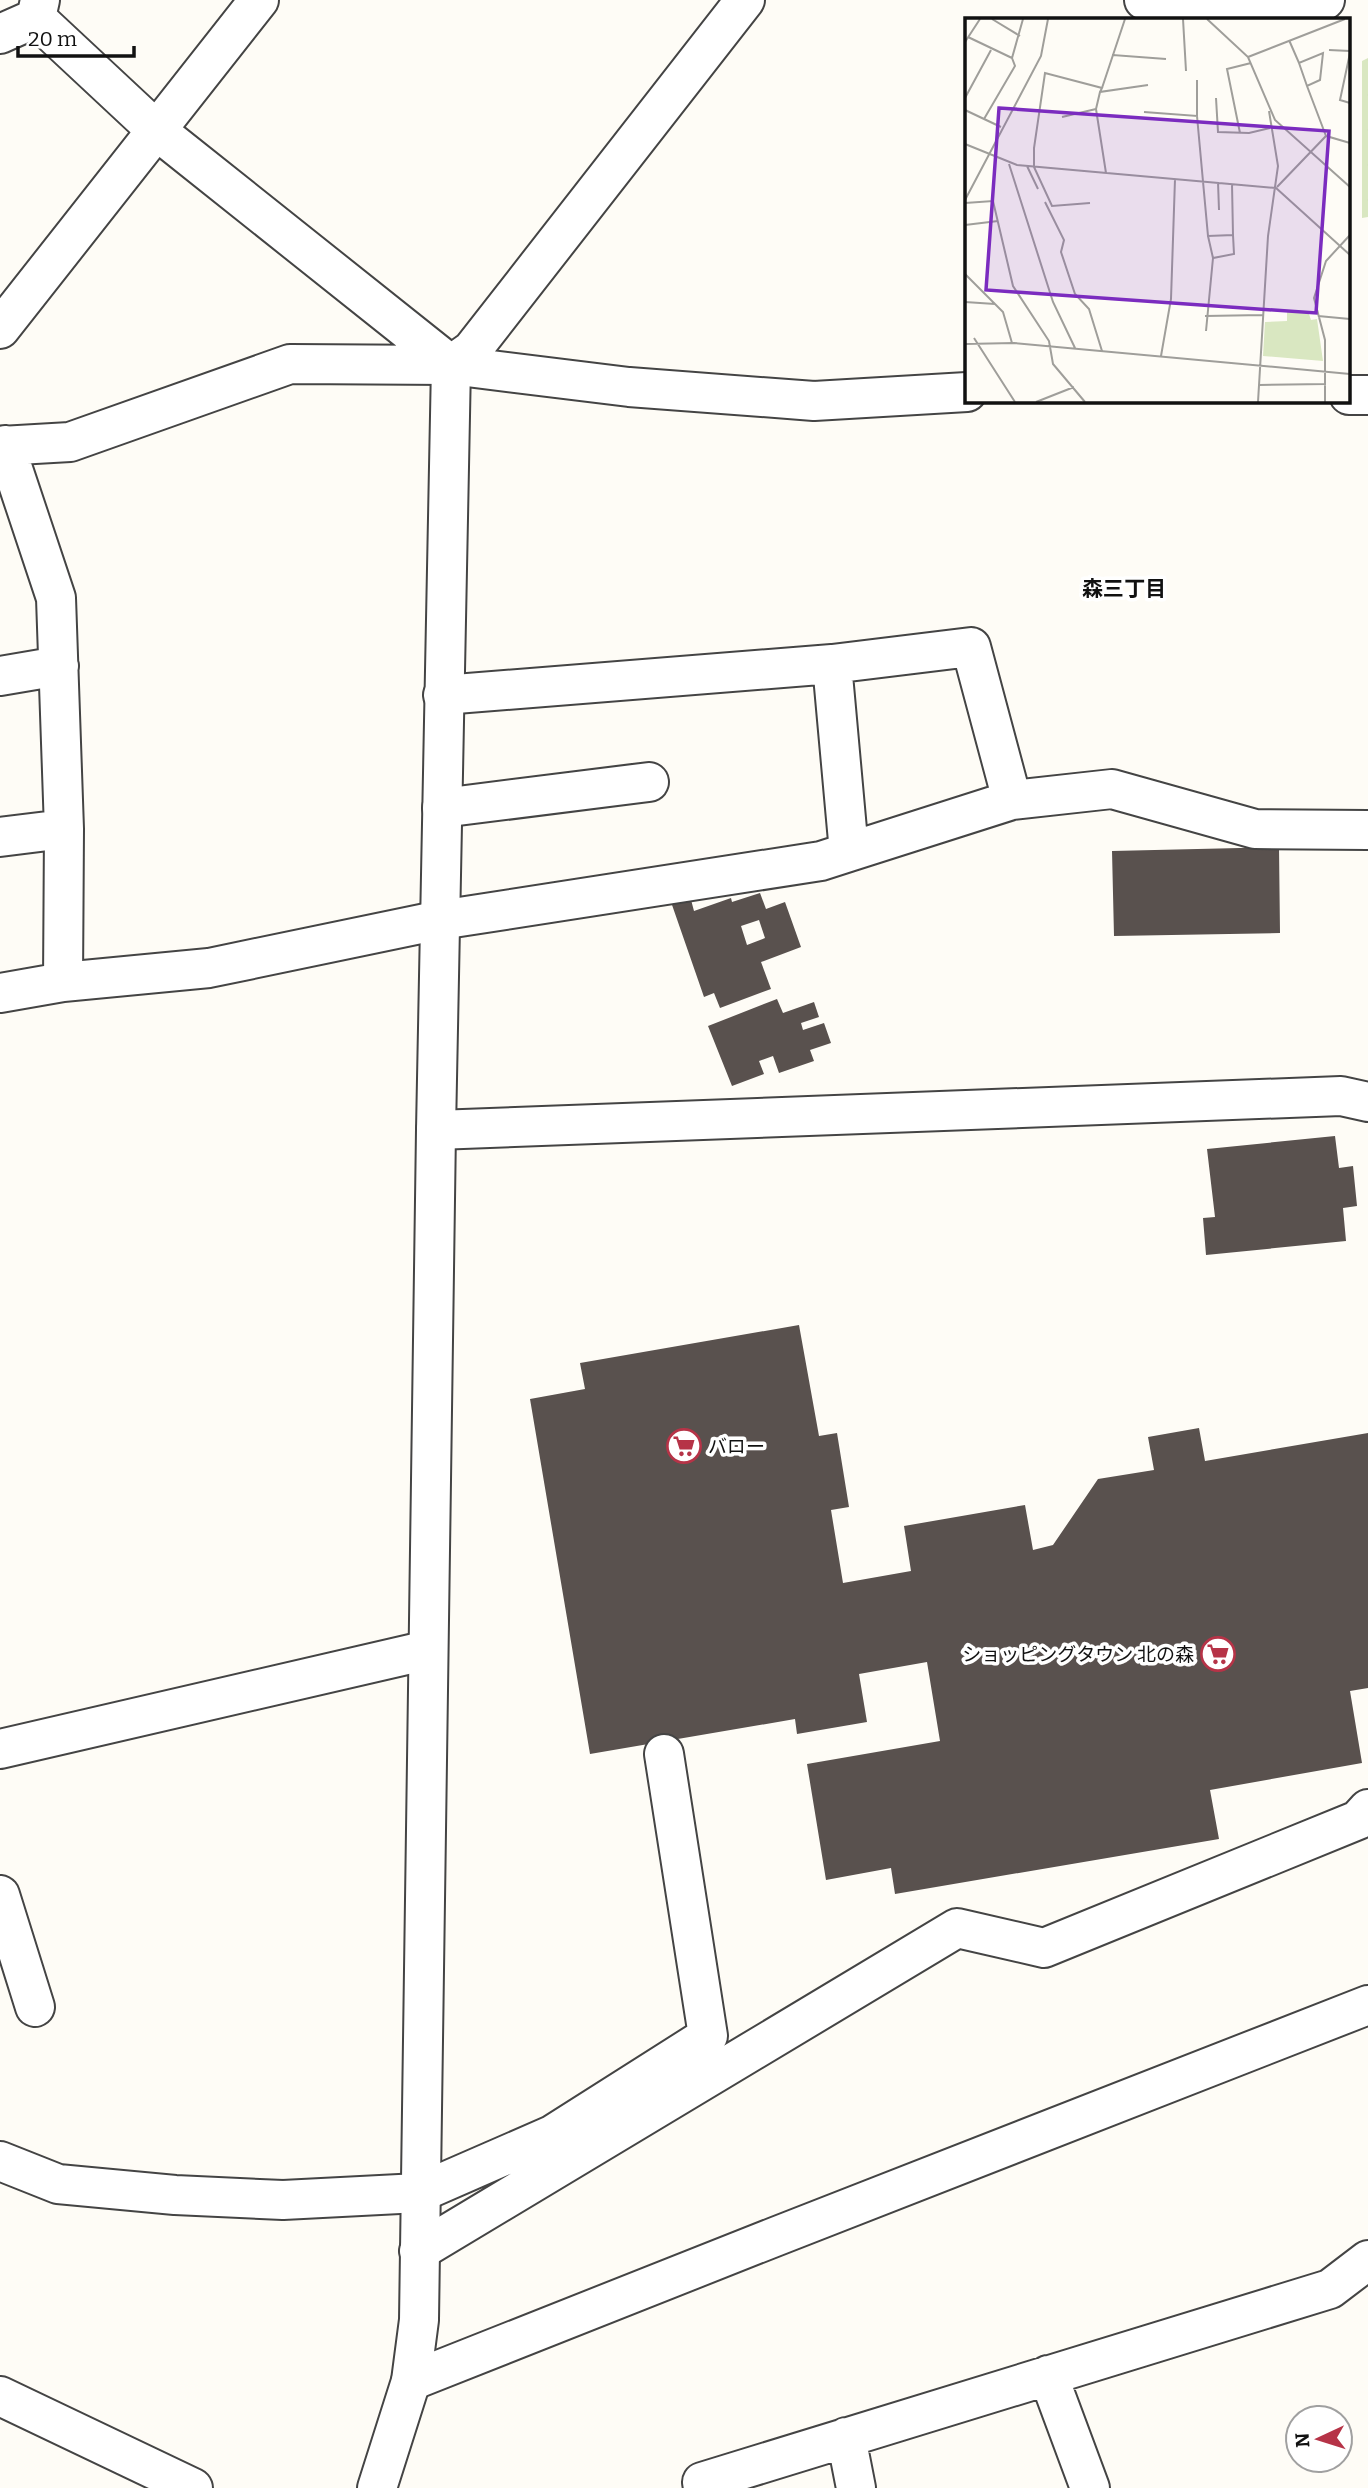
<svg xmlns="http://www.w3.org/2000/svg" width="1368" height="2488" font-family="Bitter,'Noto Sans JP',serif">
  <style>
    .park { fill: url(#park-tufts) }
    .building { fill: #59514e; fill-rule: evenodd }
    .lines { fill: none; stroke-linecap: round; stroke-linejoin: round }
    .minor-casing { stroke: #444; stroke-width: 42 }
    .tertiary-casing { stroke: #444; stroke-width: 42 }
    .minor { stroke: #fff; stroke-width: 38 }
    .tertiary { stroke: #fff; stroke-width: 38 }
    .labels { text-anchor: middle; stroke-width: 7; stroke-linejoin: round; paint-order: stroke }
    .poi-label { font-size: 19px; fill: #111; stroke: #fff; text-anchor: start }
    .neighbourhood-label { font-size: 21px; font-weight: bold; fill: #111; stroke: #fff }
    .inset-road { fill: none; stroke: #9f9e9a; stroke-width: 2 }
    .view { fill: #7b2cbf; fill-opacity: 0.15; stroke: #7b2cbf; stroke-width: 3.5 }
    .inset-edge { fill: none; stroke: #111; stroke-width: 3.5 }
  </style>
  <defs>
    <pattern id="park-tufts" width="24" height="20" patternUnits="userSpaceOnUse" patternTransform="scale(1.75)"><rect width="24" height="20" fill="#d9e7c1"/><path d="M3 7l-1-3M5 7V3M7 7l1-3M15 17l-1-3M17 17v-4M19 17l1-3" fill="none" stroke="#b9c5a5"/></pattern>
  </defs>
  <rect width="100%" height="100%" fill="#fefcf6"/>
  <path class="park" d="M1368 58V217L1362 218V61Z"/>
  <path class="building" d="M1279 847 1280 933 1114 936 1112 851Z
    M760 893 766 909 785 902 801 947 761 962 771 989 720 1008 714 993 704 997 671 902 690 896 694 911 731 898 732 902ZM759 920 765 938 747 945 741 926Z
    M777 999 783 1013 814 1002 819 1017 801 1023 803 1030 824 1023 831 1043 810 1050 814 1061 779 1073 773 1056 759 1061 764 1074 732 1086 708 1026Z
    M1335 1136 1339 1168 1353 1166 1357 1206 1343 1208 1346 1241 1206 1255 1203 1218 1215 1217 1207 1149Z
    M799 1325 819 1436 837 1433 849 1507 831 1510 843 1583 911 1571 904 1526 1025 1505 1033 1550 1053 1545 1098 1479 1154 1470 1148 1437 1199 1428 1205 1461 1368 1433V1688L1350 1691 1362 1763 1210 1790 1219 1839 895 1894 891 1868 826 1880 807 1764 940 1741 927 1662 859 1674 867 1722 797 1734 795 1719 590 1754 530 1399 585 1389 580 1363Z"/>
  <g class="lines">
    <g class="minor-casing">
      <path id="minor" d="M40 0 36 18 156 130 451 365
        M1144 0 1256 19
        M1261 19 1325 0
        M0 34 36 18
        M451 365 472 350 745 0
        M1349 395H1368
        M0 446 70 442 290 364 451 365 629 387 814 401 967 392
        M832 664 971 647 1012 800 849 852
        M0 676 59 666
        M1012 800 1112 789 1255 829 1368 830
        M442 808 649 782
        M0 837 64 829 56 598 5 445
        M63 982 64 829
        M0 993 63 982 209 968 440 920 821 861 849 852 832 664 443 695
        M436 1130 1341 1096 1368 1102
        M0 1749 428 1650
        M0 1895 35 2007
        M0 2161 58 2184 175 2195 283 2200 419 2193 552 2135 708 2036 664 1754
        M419 2251 957 1928 1044 1948 1358 1820 1368 1809
        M1048 2375 1090 2488
        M411 2381C729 2253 1049 2131 1368 2005
        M0 2396 193 2488
        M846 2437 856 2488
        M703 2488 702 2482 1330 2289 1368 2260"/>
    </g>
    <g class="tertiary-casing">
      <path id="tertiary" d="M0 329 259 0
        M377 2488 411 2381 419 2320 436 1130 451 365"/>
    </g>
    <use href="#minor" class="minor"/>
    <use href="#tertiary" class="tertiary"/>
  </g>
  <defs>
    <g id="supermarket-ring" transform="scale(1.75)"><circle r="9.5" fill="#fff" stroke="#b63347" stroke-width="1.5"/><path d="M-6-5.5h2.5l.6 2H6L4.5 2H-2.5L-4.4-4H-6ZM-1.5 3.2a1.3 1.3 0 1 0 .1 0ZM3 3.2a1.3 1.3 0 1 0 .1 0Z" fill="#b63347"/></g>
  </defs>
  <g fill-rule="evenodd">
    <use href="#supermarket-ring" x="684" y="1446"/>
    <use href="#supermarket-ring" x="1218" y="1654"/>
  </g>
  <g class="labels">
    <g class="poi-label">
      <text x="708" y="1453">バロー</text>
      <text x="1194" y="1661" text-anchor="end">ショッピングタウン 北の森</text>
    </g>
    <g class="neighbourhood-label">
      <text x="1124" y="596">森三丁目</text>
    </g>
  </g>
  <g transform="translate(965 18)">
    <rect width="385" height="385" fill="#fefcf6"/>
    <path d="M322 292 343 293 346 302 352 301 358 343 298 338 300 304 322 303Z" fill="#d9e7c1"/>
    <path class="inset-road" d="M27 1 55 18M218 1 221 53M242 1 283 39 310 102 385 169M3 19 47 40 58 1M324 22 334 45 358 35 355 62 342 68 334 45M0 24 15 1M364 32 385 33M385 35 375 82 385 85M148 37 160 1M283 39 380 1M342 68 361 118M137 70 148 37 201 41M0 80 26 32M251 80 253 114 284 115 305 110M131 91 135 74 183 67M0 92 36 109M179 94 232 98V62M232 98 243 218 268 217 267 166M97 99 131 91 141 155M19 101 50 48 47 40M275 115 262 51 286 45M0 126 52 147 311 170 385 237M44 146 88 284 110 330M62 148 73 171M253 164 254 192M312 169 361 118 385 125M0 182 76 38 83 1M80 184 99 222 96 234 110 276 124 291 137 333M0 185 28 183 48 268 84 323 88 346 120 384M125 185 87 188 69 149V130L80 55 137 70 135 74M0 207 33 203M243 218 248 240 269 236 268 217M0 256 38 294 47 325M0 284 30 286M240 298 298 297M353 298 385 301M241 313 248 240M9 320 50 384M0 326 49 325 385 356M196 338 206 281 210 161M294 367 361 366M71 384 109 369M293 384 303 218 313 148 304 93M360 384V322L349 280 361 243 385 217"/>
    <path class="view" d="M34 90 364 113 351 295 21 272Z"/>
    <rect width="385" height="385" class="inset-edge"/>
  </g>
  <g transform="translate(1319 2439) rotate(266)"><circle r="33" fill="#ffffff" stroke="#a0a0a0" stroke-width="2"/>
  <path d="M0-5L12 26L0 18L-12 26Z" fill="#b63347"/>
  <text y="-10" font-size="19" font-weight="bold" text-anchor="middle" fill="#111111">N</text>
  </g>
  <path d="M18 46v10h116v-10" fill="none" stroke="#111111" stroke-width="3.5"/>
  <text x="28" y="46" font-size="21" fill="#111111" stroke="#ffffff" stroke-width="5" paint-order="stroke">20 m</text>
</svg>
